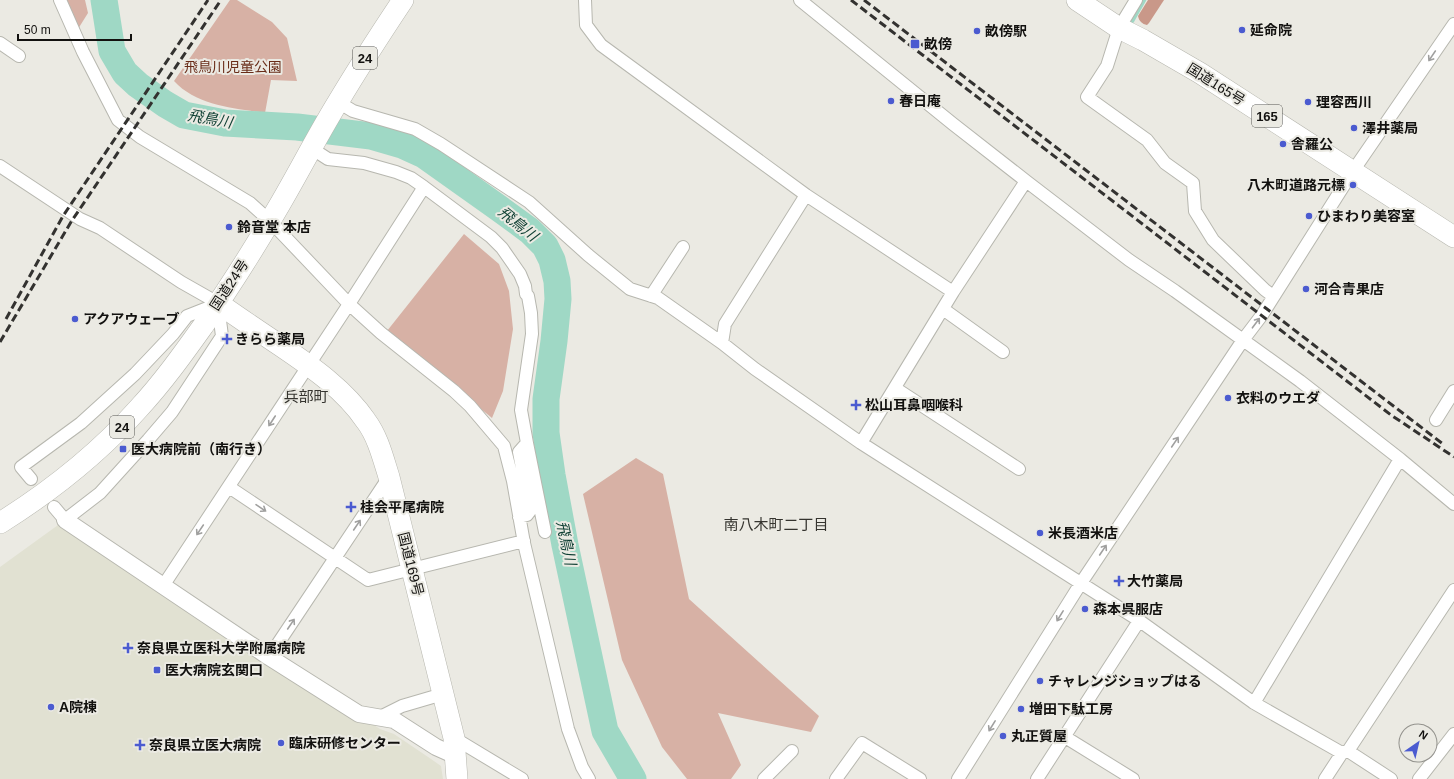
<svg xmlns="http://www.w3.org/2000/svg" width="1454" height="779" font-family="Arial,'Noto Sans JP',sans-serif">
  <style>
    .built { fill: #e1e1d2 }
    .green { fill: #d7b1a5 }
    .forest { fill: #c99889 }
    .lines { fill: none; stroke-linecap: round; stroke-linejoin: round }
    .stream { stroke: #9fd8c5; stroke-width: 4.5 }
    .river { stroke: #9fd8c5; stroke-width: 27 }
    .street-casing { stroke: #b7b7af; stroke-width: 14 }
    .secondary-casing { stroke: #b7b7af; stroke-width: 18 }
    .highway-casing { stroke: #b7b7af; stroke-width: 22 }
    .street { stroke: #fff; stroke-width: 12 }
    .secondary { stroke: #fff; stroke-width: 16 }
    .highway { stroke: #fff; stroke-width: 21 }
    .rail { stroke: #333230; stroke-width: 3; stroke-dasharray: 8 4; stroke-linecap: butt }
    .oneway { stroke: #a0a09f }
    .poi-dot { fill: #4b5bd0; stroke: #ebeae3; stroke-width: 1.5 }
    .labels { text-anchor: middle; stroke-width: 4; stroke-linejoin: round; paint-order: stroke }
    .shield { fill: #ebeae3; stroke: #53524f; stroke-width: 1 }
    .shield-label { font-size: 13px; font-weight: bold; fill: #12110f }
    .poi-label { font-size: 14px; font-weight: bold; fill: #12110f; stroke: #ebeae3; text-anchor: start }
    .park-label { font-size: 14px; fill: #692c18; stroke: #ebeae3 }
    .street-label { font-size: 14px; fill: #12110f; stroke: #ebeae3 }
    .water-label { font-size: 15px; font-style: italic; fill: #0d3e32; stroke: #ebeae3 }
    .neighbourhood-label { font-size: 15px; fill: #35342f; stroke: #ebeae3 }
  </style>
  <rect width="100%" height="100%" fill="#ebeae3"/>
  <path class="built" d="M65 520 380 729 394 734 431 759 441 766 443 779H0V567Z"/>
  <path class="green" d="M66 0H85L88 13 78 29Z
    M230 0H237L272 22 287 38 297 81 271 80 265 113C234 108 197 106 174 81Z
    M464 234 499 264 509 291 513 329 503 391 492 418 387 331Z
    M636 458 663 474 689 599 819 716 811 732 718 713 741 765 731 779H687L662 747 622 660 583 494Z"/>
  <path class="forest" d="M1148 0H1164L1149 23 1147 25C1142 24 1139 21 1138 16Z"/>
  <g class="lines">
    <path class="stream" d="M1132 21 1144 0"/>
    <path class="river" d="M104 0 112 51 125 73 138 85 165 104 184 115 225 123 297 127 371 136 402 145 424 155 500 209 530 231 545 246 552 260 557 281 558 299 554 341 546 399V433L552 475 565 545 605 731 633 779"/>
    <g class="street-casing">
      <path id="street" d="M60 0 83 52 118 120 140 137 250 203 270 221 349 304 381 333 454 391 470 406 504 446 513 481 524 543 568 729 582 767 589 779
        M585 0 586 25 601 45 806 195 953 292
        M800 0 953 124 1026 181
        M1136 0 1119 28 1107 66 1087 97 1147 140 1165 163 1193 183 1195 211 1213 240 1265 290 1273 296
        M0 43 19 56
        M338 102 353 111 415 129 441 144 529 202 588 255 630 289 658 298 722 343
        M311 148 328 159 364 163 396 172 411 178 424 187 491 237 502 248 520 274 525 286 526 294 528 296 531 313 532 334 521 410 527 443 545 532
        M0 166 80 219 100 228 181 282 218 303
        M806 195 725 324 722 343 755 369 861 443 1137 619 1254 703 1342 753 1348 751 1391 779
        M651 296 683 247
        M943 309 1003 352
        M895 388 1019 469
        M1436 420 1454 391
        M861 443 953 292 1026 181 1129 260 1175 291 1300 381 1400 459 1454 504
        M31 479 21 467 81 423 135 374 173 334 187 316 215 305
        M229 487 368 580 524 541
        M54 507 65 520 100 493 148 440 172 412 222 336 218 305
        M519 517 527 515 530 511 519 452 527 443
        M163 586 349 304 424 187
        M269 657 389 477
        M1254 703 1400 459
        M378 718 402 706 443 694
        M1065 737 1133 779
        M454 738 522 779
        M1348 751 1454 590
        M764 779 792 751
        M836 779 862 743 920 779
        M958 779 1081 583 1243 340 1262 315 1353 171 1454 24
        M1037 779 1139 621
        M1325 779 1342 753
        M1419 779 1454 734"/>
    </g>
    <g class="secondary-casing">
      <path id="secondary" d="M65 520 269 657 359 714 394 720 436 747 456 756"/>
    </g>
    <g class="highway-casing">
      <path id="highway" d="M1077 0 1119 28 1143 40 1200 73 1454 237
        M218 303C239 318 260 332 281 346 312 367 345 390 366 421 378 437 383 458 389 477L454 738 457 779
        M0 523C51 491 99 453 139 408 163 382 183 354 203 326 226 292 249 257 270 221 294 182 314 141 338 102 359 67 381 33 403 0"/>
    </g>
    <use href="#street" class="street"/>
    <use href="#secondary" class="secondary"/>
    <use href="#highway" class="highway"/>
    <path class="rail" d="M851 0 1391 415 1454 457
      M864 0 1443 444
      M6 319 63 216 208 0
      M0 342 71 222 221 0"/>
  </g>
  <defs><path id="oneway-shaft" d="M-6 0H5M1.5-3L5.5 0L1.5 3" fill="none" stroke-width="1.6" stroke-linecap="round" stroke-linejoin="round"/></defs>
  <g class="oneway">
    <use href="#oneway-shaft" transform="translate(1432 56) rotate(124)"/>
    <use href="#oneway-shaft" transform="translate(1256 323) rotate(-53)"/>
    <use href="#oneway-shaft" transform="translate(272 421) rotate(123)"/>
    <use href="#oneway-shaft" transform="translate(1175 442) rotate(-56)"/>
    <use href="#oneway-shaft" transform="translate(261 508) rotate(34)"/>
    <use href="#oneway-shaft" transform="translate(357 525) rotate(-56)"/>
    <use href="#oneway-shaft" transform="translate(200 530) rotate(124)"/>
    <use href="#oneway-shaft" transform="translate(1103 550) rotate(-56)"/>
    <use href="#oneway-shaft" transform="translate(1060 616) rotate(122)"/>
    <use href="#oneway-shaft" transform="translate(291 624) rotate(-56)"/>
    <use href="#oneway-shaft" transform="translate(992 726) rotate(122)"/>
  </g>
  <g class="poi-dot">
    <circle cx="1242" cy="30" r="4"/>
    <circle cx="977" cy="31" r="4"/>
    <rect x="910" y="39" width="10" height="10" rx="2"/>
    <circle cx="891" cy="101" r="4"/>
    <circle cx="1308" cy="102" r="4"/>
    <circle cx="1354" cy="128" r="4"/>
    <circle cx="1283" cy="144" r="4"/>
    <circle cx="1353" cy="185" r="4"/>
    <circle cx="1309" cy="216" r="4"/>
    <circle cx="229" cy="227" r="4"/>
    <circle cx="1306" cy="289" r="4"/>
    <circle cx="75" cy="319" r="4"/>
    <path d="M225 333h4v4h4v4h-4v4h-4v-4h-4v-4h4z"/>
    <circle cx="1228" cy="398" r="4"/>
    <path d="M854 399h4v4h4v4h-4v4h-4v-4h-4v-4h4z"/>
    <rect x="119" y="445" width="8" height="8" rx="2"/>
    <path d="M349 501h4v4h4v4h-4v4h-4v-4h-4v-4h4z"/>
    <circle cx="1040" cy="533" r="4"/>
    <path d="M1117 575h4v4h4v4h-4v4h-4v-4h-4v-4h4z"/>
    <circle cx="1085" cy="609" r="4"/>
    <path d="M126 642h4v4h4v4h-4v4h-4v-4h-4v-4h4z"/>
    <rect x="153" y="666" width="8" height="8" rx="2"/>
    <circle cx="1040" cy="681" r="4"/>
    <circle cx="51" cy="707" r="4"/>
    <circle cx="1021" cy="709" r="4"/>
    <circle cx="1003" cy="736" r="4"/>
    <circle cx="281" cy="743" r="4"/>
    <path d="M138 739h4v4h4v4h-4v4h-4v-4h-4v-4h4z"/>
  </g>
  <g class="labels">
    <g class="shield">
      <rect x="353" y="47" width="24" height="22" rx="3"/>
      <rect x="1252" y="105" width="30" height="22" rx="3"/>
      <rect x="110" y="416" width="24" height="22" rx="3"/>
    </g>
    <g class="shield-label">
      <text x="365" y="63">24</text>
      <text x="1267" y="121">165</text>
      <text x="122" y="432">24</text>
    </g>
    <g class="poi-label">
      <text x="1250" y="35">延命院</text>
      <text x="985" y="36">畝傍駅</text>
      <text x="924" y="49">畝傍</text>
      <text x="899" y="106">春日庵</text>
      <text x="1316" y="107">理容西川</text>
      <text x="1362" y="133">澤井薬局</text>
      <text x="1291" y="149">舎羅公</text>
      <text x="1345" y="190" text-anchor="end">八木町道路元標</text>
      <text x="1317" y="221">ひまわり美容室</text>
      <text x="237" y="232">鈴音堂 本店</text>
      <text x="1314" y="294">河合青果店</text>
      <text x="83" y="324">アクアウェーブ</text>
      <text x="235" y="344">きらら薬局</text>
      <text x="1236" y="403">衣料のウエダ</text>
      <text x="865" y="410">松山耳鼻咽喉科</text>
      <text x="131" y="454">医大病院前（南行き）</text>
      <text x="360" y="512">桂会平尾病院</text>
      <text x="1048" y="538">米長酒米店</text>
      <text x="1127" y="586">大竹薬局</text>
      <text x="1093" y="614">森本呉服店</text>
      <text x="137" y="653">奈良県立医科大学附属病院</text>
      <text x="165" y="675">医大病院玄関口</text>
      <text x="1048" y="686">チャレンジショップはる</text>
      <text x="59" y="712">A院棟</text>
      <text x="1029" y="714">増田下駄工房</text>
      <text x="1011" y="741">丸正質屋</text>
      <text x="289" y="748">臨床研修センター</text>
      <text x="149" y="750">奈良県立医大病院</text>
    </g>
    <g class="park-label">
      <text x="233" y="72">飛鳥川児童公園</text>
    </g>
    <g class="street-label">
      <text transform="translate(1216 84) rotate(32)" y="5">国道165号</text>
      <text transform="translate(229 285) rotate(-57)" y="5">国道24号</text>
      <text transform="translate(411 564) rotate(76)" y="5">国道169号</text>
    </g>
    <g class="water-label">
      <text transform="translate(210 119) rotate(10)" y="5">飛鳥川</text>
      <text transform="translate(518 224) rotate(39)" y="5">飛鳥川</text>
      <text transform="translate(566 543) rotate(78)" y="5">飛鳥川</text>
    </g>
    <g class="neighbourhood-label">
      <text x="306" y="402">兵部町</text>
      <text x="776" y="530">南八木町二丁目</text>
    </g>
  </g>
  <g transform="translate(1418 743) rotate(34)"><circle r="19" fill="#ebeae3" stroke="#94938e"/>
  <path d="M0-3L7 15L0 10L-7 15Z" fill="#4b5bd0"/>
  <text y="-6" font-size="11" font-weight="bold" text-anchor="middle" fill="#12110f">N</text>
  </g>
  <path d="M18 34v6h113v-6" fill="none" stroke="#12110f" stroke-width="2"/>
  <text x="24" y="34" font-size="12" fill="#12110f" stroke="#ebeae3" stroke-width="3" paint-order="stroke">50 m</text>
</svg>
